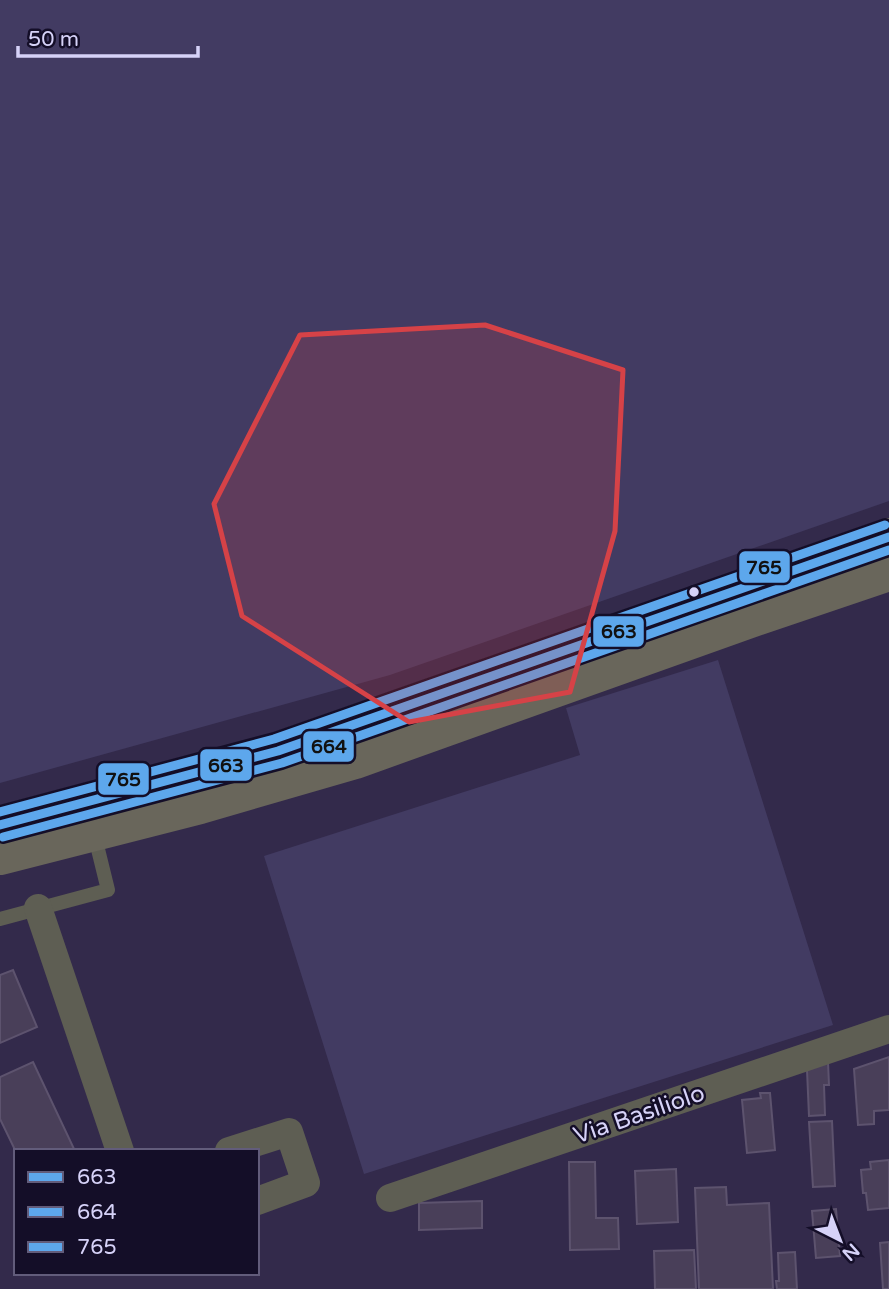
<svg xmlns="http://www.w3.org/2000/svg" width="889" height="1289" font-family="'Varela Round',sans-serif">
  <style>
    .green { fill: #423b62 }
    .building { fill: #493f59; stroke: #5d536e; stroke-width: 2 }
    .lines { fill: none; stroke-linecap: round; stroke-linejoin: round }
    .lane { stroke: #5e5e53; stroke-width: 14 }
    .street { stroke: #5e5e53; stroke-width: 28 }
    .primary { stroke: #69665b; stroke-width: 38 }
    .bus-1-casing { stroke: #140e28; stroke-width: 14 }
    .bus-2-casing { stroke: #140e28; stroke-width: 14 }
    .bus-3-casing { stroke: #140e28; stroke-width: 14 }
    .bus-1 { stroke: #5da7ec; stroke-width: 9 }
    .bus-2 { stroke: #5da7ec; stroke-width: 9 }
    .bus-3 { stroke: #5da7ec; stroke-width: 9 }
    .marked { fill: #d64247; fill-opacity: 0.2; stroke: #d64247; stroke-width: 5; stroke-linejoin: round }
    .bus-dot { fill: #d6d2f8; stroke: #140e28; stroke-width: 2.5 }
    .labels { text-anchor: middle; stroke-width: 5; stroke-linejoin: round; paint-order: stroke }
    .street-label { font-size: 24px; fill: #d6d2f8; stroke: #140e28 }
    .line-badge { stroke: #140e28; stroke-width: 2.5 }
    .pale-badge-label { font-size: 19px; text-anchor: middle; font-weight: bold; fill: #111 }
  </style>
  <rect width="100%" height="100%" fill="#332a4b"/>
  <path class="green" d="M0 0H889V501L390 675 0 783Z
    M718 660 833 1025 364 1174 264 856 580 755 566 708Z"/>
  <path class="building" d="M13 970 37 1027 0 1043V975Z
    M889 1057V1110L874 1111V1124L858 1125 854 1069Z
    M33 1062 75 1151 16 1152 0 1119V1077Z
    M828 1062 829 1085H824L825 1115 809 1116 807 1070Z
    M760 1093H770L775 1150 747 1153 742 1100 761 1098Z
    M832 1121 835 1186 813 1187 809 1122Z
    M889 1160V1208L868 1210 866 1193H863L861 1170 871 1169 870 1162Z
    M569 1162H595L596 1218H618L619 1249 570 1250Z
    M676 1169 678 1222 637 1224 635 1171Z
    M726 1187 727 1205 769 1203 773 1289H699L695 1188Z
    M482 1201V1228L419 1230V1203Z
    M836 1209 840 1256 816 1258 812 1211Z
    M889 1242V1289H883L880 1243Z
    M694 1250 696 1289H655L654 1251Z
    M795 1252 797 1289H777L776 1281H779L778 1253Z"/>
  <g class="lines">
    <path class="lane" d="M0 919 108 890 94 833"/>
    <path class="street" d="M38 908 120 1151
      M229 1151 289 1132 306 1183 257 1201
      M390 1198 889 1029"/>
    <path class="primary" d="M0 825 278 751 889 537
      M0 856 200 805 355 760 747 620 889 572"/>
    <g class="bus-1-casing">
      <path id="bus-1" d="M0 825 278 751 889 537"/>
    </g>
    <g class="bus-2-casing">
      <path id="bus-2" d="M3 837 282 763 889 550"/>
    </g>
    <g class="bus-3-casing">
      <path id="bus-3" d="M0 812 274 739 885 525"/>
    </g>
    <use href="#bus-1" class="bus-1"/>
    <use href="#bus-2" class="bus-2"/>
    <use href="#bus-3" class="bus-3"/>
  </g>
  <path class="marked" d="M485 325 623 370 615 531 570 692 409 722 242 616 214 504 300 335Z"/>
  <circle class="bus-dot" cx="694" cy="592" r="6"/>
  <g class="labels">
    <g class="street-label">
      <text transform="translate(639 1114) rotate(-19)" y="8">Via Basiliolo</text>
    </g>
  </g>
  <g class="line-badge">
    <rect x="738" y="550" width="53" height="34" rx="7" fill="#5da7ec"/>
    <rect x="592" y="615" width="53" height="33" rx="7" fill="#5da7ec"/>
    <rect x="302" y="730" width="53" height="33" rx="7" fill="#5da7ec"/>
    <rect x="199" y="748" width="54" height="34" rx="7" fill="#5da7ec"/>
    <rect x="97" y="762" width="53" height="34" rx="7" fill="#5da7ec"/>
  </g>
  <g class="pale-badge-label">
    <text x="764" y="574">765</text>
    <text x="619" y="638">663</text>
    <text x="329" y="753">664</text>
    <text x="226" y="772">663</text>
    <text x="123" y="786">765</text>
  </g>
  <rect x="14" y="1149" width="245" height="126" fill="#140e28" stroke="#625c7b" stroke-width="2"/>
  <rect x="28" y="1172" width="35" height="10" fill="#5da7ec" stroke="#625c7b" stroke-width="2"/>
  <text x="77" y="1184" font-size="21" fill="#d6d2f8">663</text>
  <rect x="28" y="1207" width="35" height="10" fill="#5da7ec" stroke="#625c7b" stroke-width="2"/>
  <text x="77" y="1219" font-size="21" fill="#d6d2f8">664</text>
  <rect x="28" y="1242" width="35" height="10" fill="#5da7ec" stroke="#625c7b" stroke-width="2"/>
  <text x="77" y="1254" font-size="21" fill="#d6d2f8">765</text>
  <g transform="translate(840 1240) rotate(138)" stroke="#140e28" stroke-width="5" paint-order="stroke">
  <path d="M0-5L12 26L0 18L-12 26Z" fill="#d6d2f8"/>
  <text y="-10" font-size="19" font-weight="bold" text-anchor="middle" fill="#d6d2f8">N</text>
  </g>
  <path d="M18 46v10h180v-10" fill="none" stroke="#d6d2f8" stroke-width="3.5"/>
  <text x="28" y="46" font-size="21" fill="#d6d2f8" stroke="#140e28" stroke-width="5" paint-order="stroke">50 m</text>
</svg>
